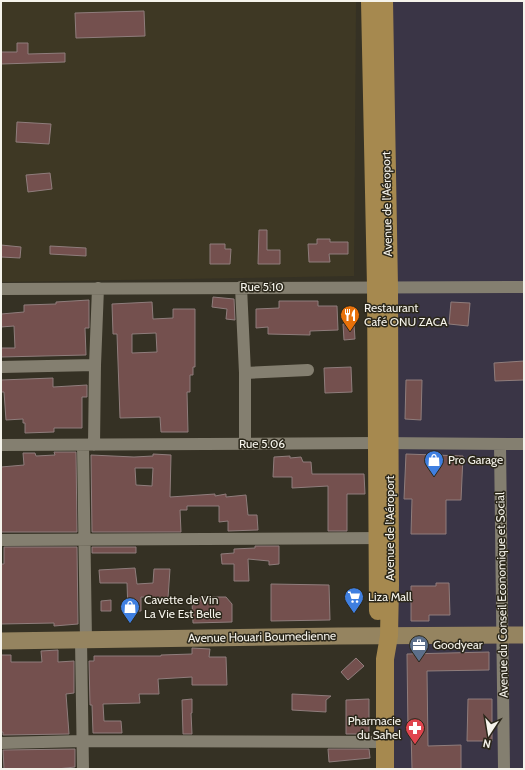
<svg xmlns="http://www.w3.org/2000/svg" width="525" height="770" font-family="Cabin,sans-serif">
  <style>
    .commercial { fill: #3a3546 }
    .built { fill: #3e3824 }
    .building { fill: #74504e; stroke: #8f7d7c; fill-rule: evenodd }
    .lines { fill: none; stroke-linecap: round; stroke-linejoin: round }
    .street { stroke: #847f70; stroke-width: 12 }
    .secondary { stroke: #958460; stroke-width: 17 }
    .primary { stroke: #a6894f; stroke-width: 18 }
    .labels { text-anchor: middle; stroke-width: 3; stroke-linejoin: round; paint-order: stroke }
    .street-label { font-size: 12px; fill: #f5f3eb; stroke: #2b271a }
    .poi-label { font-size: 12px; fill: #f5f3eb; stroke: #2b271a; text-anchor: start }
  </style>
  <rect width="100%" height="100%" fill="#353124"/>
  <path class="commercial" d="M384 1H524V769H385Z"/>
  <path class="built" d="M1 1H356L354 276 1 282Z"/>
  <path class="building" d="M144 11 145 36 76 38 75 13Z
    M17 43H28V54L65 53V62L1 64V52H17Z
    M17 122 51 124 49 144 16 142Z
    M50 173 52 189 28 192 26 175Z
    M259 230H267V250H280V264H258Z
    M317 239H330V242H348V254H329L330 262H309L308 244H317Z
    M210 244H225V249H231L230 264H210Z
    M1 245 21 247 20 258 1 257Z
    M50 246 86 248V256L50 254Z
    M213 297 234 299 235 320 226 319 227 309 212 307Z
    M89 300V328H85L86 355 1 357V348H15L14 326 1 327V314L24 312V305L56 304V302Z
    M279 301H318V306H337L338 330 310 331V335L268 334V327L256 328V309L279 308Z
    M152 302 153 319 173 318V309H195V367H193V375H190V392H187L188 432H161L160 417 120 418 117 334H113L112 304ZM156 333 157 352 132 353V334Z
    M451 302 470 303 468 326 449 324Z
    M343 324H354L355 339 344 340Z
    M524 361V380L495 381 494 363Z
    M351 367 352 392 325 393 324 368Z
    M53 378V387L87 385V397H82V428H54V432L25 433V423H23V419L6 420 4 392H1V380Z
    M406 380H422L421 420 405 419Z
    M54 452H76L77 532H1V467L24 465 23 453H35L36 456 55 455Z
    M153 454 171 455 170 497 215 494V496L226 494V497L246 495 248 515H257L258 530 228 531V521L219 522V506H187V510H180L181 532H92L91 455 134 457 153 456ZM135 468H153L152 486 136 485Z
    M406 454 463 456 461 500H446V534H411L412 499H404Z
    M290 456V458L301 457 303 462H311L312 474H364L365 494H347V531H328V486L292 488V477H273L274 457Z
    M255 546H279V564L269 565V561L248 559 249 581H234V564H222L221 554 234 553V549L255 548Z
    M4 547H77L78 624 54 626V623L1 624V564H4Z
    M92 547H136V553H92Z
    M135 568 137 584 153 583 154 569H170L168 598 141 597V611H128L127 583H100L99 570Z
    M436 583H449L450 615H429V621H411V586H436Z
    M271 584 329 585 330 620 271 621Z
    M200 597H226L232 604V622L193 623 192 602H200Z
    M111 600V611H101V601Z
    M192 648 210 649 209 657H226L227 685H192V677L158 679 159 694H139L140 703 103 704 104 721H121L122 733H93L92 705H90L89 661H94V656H161V655L192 654Z
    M58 650V662L74 661V693L66 694 69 734 3 735V732H1V655H11V662H42L41 651Z
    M489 652V670L427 671 428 746 461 745V769H412L411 731H408L407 654Z
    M356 658 364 666 348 680 341 672Z
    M292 694 331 696 326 700V712L292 710Z
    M192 699V713H191L192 734H183L182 700Z
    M369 699V733H368V734H346V700Z
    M468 699H492V741H467Z
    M75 749V767L57 769H4L3 750Z
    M328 749H369L370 758 329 762Z"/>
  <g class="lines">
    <path class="street" d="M241 287 245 373V444
      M1 289 524 287
      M1 367 95 365
      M245 373 308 370
      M500 444 504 769
      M1 445 376 443 524 444
      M83 445 86 640
      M94 445 95 365 98 288
      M1 540 385 538
      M81 640 83 769
      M1 743 83 741 386 742"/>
    <path class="secondary" d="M1 641 338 636 524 635"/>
    <path class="primary" d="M370 1 376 287 378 611
      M384 1 389 287 390 585 389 636 385 659V769"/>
  </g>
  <defs>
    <g id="restaurant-pin" transform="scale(1)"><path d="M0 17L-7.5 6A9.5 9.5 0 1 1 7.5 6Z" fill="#e8710a" stroke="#2b271a"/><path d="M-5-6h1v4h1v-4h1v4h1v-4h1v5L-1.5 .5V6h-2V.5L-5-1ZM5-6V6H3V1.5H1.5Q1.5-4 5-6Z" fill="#fff"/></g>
    <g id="shop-pin" transform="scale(1)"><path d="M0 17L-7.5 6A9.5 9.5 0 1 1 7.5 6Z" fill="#3f7fe0" stroke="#2b271a"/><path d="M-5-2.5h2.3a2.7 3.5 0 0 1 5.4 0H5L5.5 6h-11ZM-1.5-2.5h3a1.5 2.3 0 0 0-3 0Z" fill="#fff"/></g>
    <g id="supermarket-pin" transform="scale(1)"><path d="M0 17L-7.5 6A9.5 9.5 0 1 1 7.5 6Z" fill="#3f7fe0" stroke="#2b271a"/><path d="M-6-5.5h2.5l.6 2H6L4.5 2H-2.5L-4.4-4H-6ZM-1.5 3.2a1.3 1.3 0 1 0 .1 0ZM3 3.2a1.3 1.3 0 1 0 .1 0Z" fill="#fff"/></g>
    <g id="office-pin" transform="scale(1)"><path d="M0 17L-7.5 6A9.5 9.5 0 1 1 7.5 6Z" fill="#5c6f8a" stroke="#2b271a"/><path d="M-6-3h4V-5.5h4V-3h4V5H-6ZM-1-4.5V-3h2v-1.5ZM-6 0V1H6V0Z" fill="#fff"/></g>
    <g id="pharmacy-pin" transform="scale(1)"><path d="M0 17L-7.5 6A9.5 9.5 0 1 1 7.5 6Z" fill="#e0444e" stroke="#2b271a"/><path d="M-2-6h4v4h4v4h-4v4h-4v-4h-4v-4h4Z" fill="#fff"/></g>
  </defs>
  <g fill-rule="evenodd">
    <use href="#restaurant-pin" x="350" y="315"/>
    <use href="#shop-pin" x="434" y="460"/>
    <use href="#supermarket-pin" x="354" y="597"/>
    <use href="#shop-pin" x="130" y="607"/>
    <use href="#office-pin" x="419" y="645"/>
    <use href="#pharmacy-pin" x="415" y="728"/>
  </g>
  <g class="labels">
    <g class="street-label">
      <text transform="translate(387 204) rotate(-91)" y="4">Avenue de l'Aéroport</text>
      <text x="262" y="291">Rue 5.10</text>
      <text x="262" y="448">Rue 5.06</text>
      <text transform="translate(390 528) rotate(-90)" y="4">Avenue de l'Aéroport</text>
      <text transform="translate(502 595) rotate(-91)" y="4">Avenue du Conseil Economique et Social</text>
      <text transform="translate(262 637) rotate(-1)" y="4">Avenue Houari Boumedienne</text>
    </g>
    <g class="poi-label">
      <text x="364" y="312">Restaurant<tspan x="364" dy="14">Café ONU ZACA</tspan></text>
      <text x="448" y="464">Pro Garage</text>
      <text x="368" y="601">Liza Mall</text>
      <text x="144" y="604">Cavette de Vin<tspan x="144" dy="14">La Vie Est Belle</tspan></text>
      <text x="433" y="649">Goodyear</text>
      <text x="401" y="725" text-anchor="end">Pharmacie<tspan x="401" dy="14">du Sahel</tspan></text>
    </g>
  </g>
  <rect width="525" height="770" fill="none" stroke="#f5f3eb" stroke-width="4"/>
  <g transform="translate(489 734) rotate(192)" stroke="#2b271a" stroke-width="3" paint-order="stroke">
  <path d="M0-3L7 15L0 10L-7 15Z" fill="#f5f3eb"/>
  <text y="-6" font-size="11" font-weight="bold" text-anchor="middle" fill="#f5f3eb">N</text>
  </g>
</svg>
